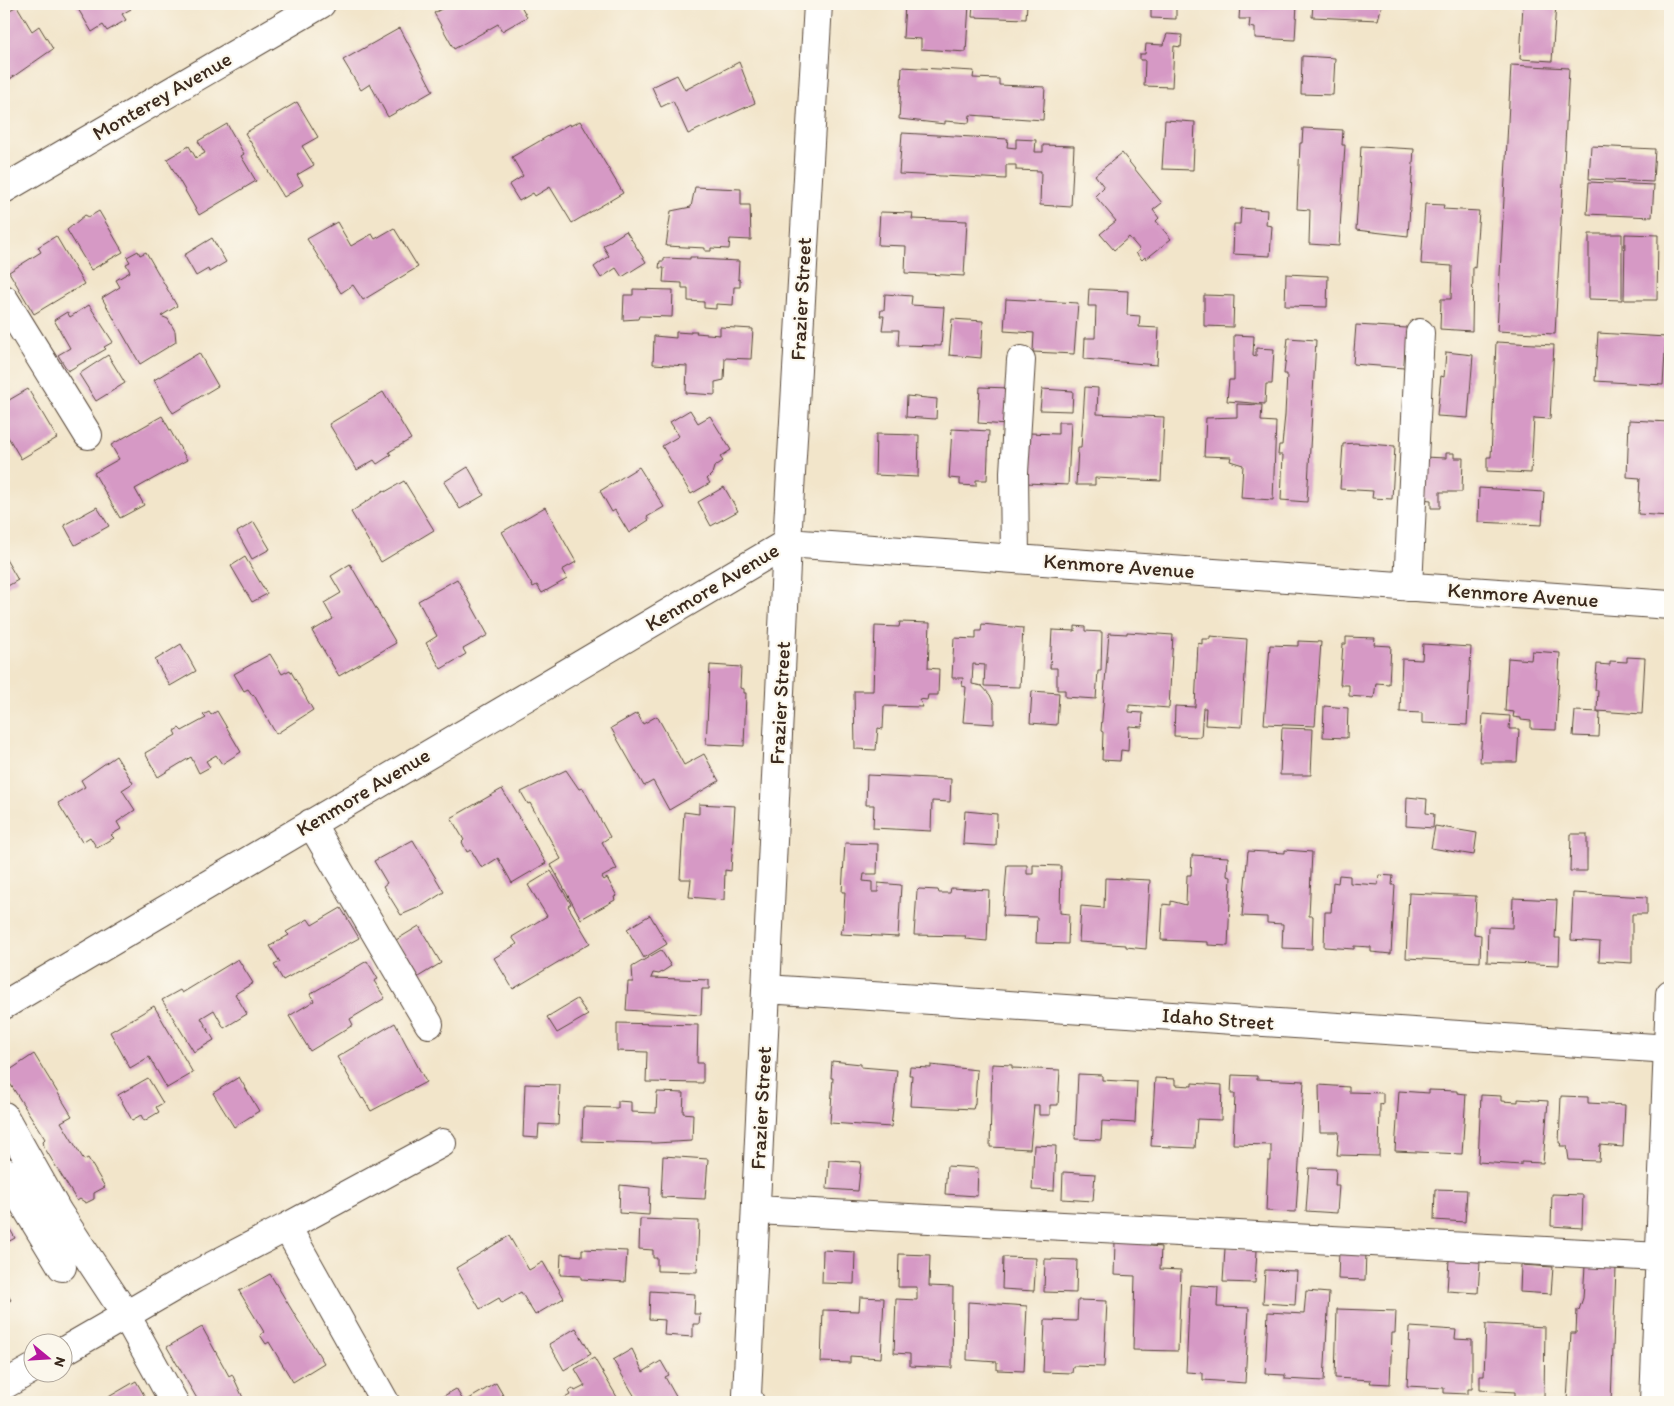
<svg xmlns="http://www.w3.org/2000/svg" width="1674" height="1406" font-family="Itim,sans-serif">
  <style>
    .building { fill: #d699c5 }
    .lines { fill: none; stroke-linecap: round; stroke-linejoin: round }
    .minor-casing { stroke: #564638; stroke-width: 30 }
    .minor { stroke: #fff; stroke-width: 28 }
    .labels { text-anchor: middle; stroke-width: 4.5; stroke-linejoin: round; paint-order: stroke }
    .street-label { font-size: 21px; fill: #3b2a1e; stroke: #fbf7ec }
  </style>
  <rect width="100%" height="100%" fill="#fbf7ec"/>
  <filter id="ink" filterUnits="userSpaceOnUse"><feTurbulence type="fractalNoise" baseFrequency=".02" numOctaves="2"/><feDisplacementMap in="SourceGraphic" scale="10" xChannelSelector="R" yChannelSelector="G"/><feConvolveMatrix kernelMatrix="1 2 1 2 8 2 1 2 1" color-interpolation-filters="sRGB"/></filter>
  <filter id="wash" filterUnits="userSpaceOnUse"><feTurbulence type="fractalNoise" baseFrequency=".0096" numOctaves="4" result="noise"/><feDisplacementMap in="SourceGraphic" scale="20" xChannelSelector="R" yChannelSelector="G"/><feGaussianBlur stdDeviation="1.12" result="paint"/><feColorMatrix in="noise" values="0 0 0 0 0 0 0 0 0 0 0 0 0 0 0 0 0 1.4 0 .05"/><feComposite in="paint" operator="in"/></filter>
  <g filter="url(#wash)">
    <rect width="100%" height="100%" fill="#f2e5ca"/>
    <g id="blocks">
      <path class="building" d="M4 4H7L10 10 17 6 32 31 39 26 53 49 10 79 4 67Z
        M75 4H128L131 9 122 14 126 20 107 31 103 25 92 32Z
        M451 4H520L527 17 502 31 498 24 454 49 434 13Z
        M905 4H969L966 52 921 49V39L903 38Z
        M973 4H1027L1026 19 972 17Z
        M1151 4H1176V19L1151 18Z
        M1240 4H1297L1295 40 1255 38V28L1249 27 1250 19H1239Z
        M1313 4H1382L1378 20 1312 17Z
        M1523 4H1556L1552 61 1520 59Z
        M400 28 433 91 388 117 370 84 361 90 343 60Z
        M1167 34 1182 35 1181 47 1174 46 1172 87 1144 86 1145 60H1140V54H1145L1146 44 1163 45Z
        M1302 56 1335 58 1333 95 1301 94Z
        M739 62 755 103 688 134 673 101 661 107 652 87 677 75 685 90Z
        M1511 65 1569 68 1555 334 1497 331Z
        M902 67 974 71 973 78 999 79V85L1045 87 1043 120 970 115 969 123 945 121V124L899 119Z
        M297 102 318 137 302 146 314 165 297 175 303 185 284 197 245 133Z
        M1165 120 1195 122 1193 170 1162 169Z
        M580 121 623 193 572 223 550 187 535 196 533 193 519 201 509 185 523 176 512 157 569 124 570 126Z
        M227 124 244 154 241 156 256 181 199 215 167 159 189 146 196 158 205 153 198 141Z
        M1303 128 1343 130 1342 145H1345L1339 246 1309 244 1310 210 1297 209 1300 143H1302Z
        M902 133 1008 139 1007 147 1016 148V139L1036 140 1035 152H1043V145L1074 146 1071 207 1040 205 1041 171 1016 170V165H1006V179L899 174Z
        M1361 146 1414 149 1408 236 1356 230Z
        M1591 146 1655 149 1653 182 1589 179Z
        M1122 153 1162 203 1153 210 1159 218 1156 221 1171 239 1146 259 1145 257 1142 260 1136 253 1140 250 1129 237 1114 250 1100 234 1116 221 1095 196 1104 187 1095 175Z
        M1589 182 1654 185 1652 217 1587 214Z
        M695 187 741 189V205H750L751 240 730 239 729 249 711 248V251H705V248L666 246 671 211 691 207Z
        M1425 204 1444 205 1443 209 1479 211 1475 268 1473 267 1472 331 1440 329 1441 299H1451L1452 266 1421 264Z
        M1241 208 1267 210 1266 225 1272 226 1270 256 1233 254 1234 224H1240Z
        M99 211 123 252 91 270 67 230 85 215 89 217Z
        M880 212 913 213 912 219 967 221 964 276 905 273 906 246 878 245Z
        M337 222 351 246 372 234 375 239 394 228 418 267 363 300 353 285 341 293 307 239Z
        M626 231 646 262 622 277 616 268 601 278 594 267 609 256 603 246Z
        M1589 234H1622V300L1589 299Z
        M1625 234 1658 235 1657 300H1624Z
        M56 236 84 284 34 314 9 272 41 252 38 247Z
        M212 238 226 262 209 272 208 269 196 276 184 255Z
        M138 251 140 255 146 252 177 306 161 316 168 319 175 331 176 342 140 364 102 298 120 287 116 280 130 272 126 264 130 262 127 257Z
        M690 257H697L696 259 739 261 738 279 740 280V287H734L733 305 716 304V309L704 308V302L688 301V288H682V283L663 282 664 268H659L660 261H664V258L690 259Z
        M1286 274 1328 276 1327 307 1285 306Z
        M633 289 673 290 672 317 639 316 638 319 623 320 624 295H633Z
        M1089 289 1128 291 1127 315 1140 316 1139 327 1159 328 1157 365 1084 359 1085 338H1095L1096 306H1088Z
        M885 294 912 296 911 305 944 307 941 346 898 345 899 330H882L884 316H880L881 310H884Z
        M1204 295 1234 296 1233 327 1204 326Z
        M1006 299 1078 303 1074 354 1033 352 1034 333 1004 331Z
        M89 305 113 342 104 347 106 349 68 371 58 355 70 348 54 320 67 312 70 317Z
        M952 319 983 321 981 358 949 355Z
        M1356 325 1407 328 1404 368 1353 364Z
        M720 327 753 329 751 359 725 358 724 380 715 382V395L686 393 687 366 653 364 654 336 676 338V332L691 333V331H697L696 333 720 335Z
        M1598 333 1666 337 1663 385 1595 381Z
        M1234 335 1254 336 1253 355 1256 356V348L1274 349 1272 384H1266L1265 404 1227 401 1229 380H1234Z
        M1288 338 1316 340 1307 502 1281 500 1283 455H1278L1279 445H1282L1285 415 1287 374H1284Z
        M1496 342 1554 345 1550 419 1534 418 1531 473 1487 471V457H1491Z
        M1446 352 1473 355 1468 418 1437 416 1441 376 1444 377Z
        M199 353 218 386 173 413 154 380Z
        M108 355 125 383 96 401 79 374Z
        M980 387 1010 388 1008 425 978 423Z
        M1085 387 1098 388 1097 414 1164 417 1161 481 1095 478V485H1076L1078 448H1081Z
        M28 389 57 438 21 459 4 430V403Z
        M1042 389 1073 391 1072 411 1040 410Z
        M383 392 411 439 389 452 391 455 377 464 374 460 357 470 329 424Z
        M907 396 937 399 936 419 906 417Z
        M1237 404 1262 405 1261 421 1276 422 1273 500 1241 498 1243 465 1230 461 1231 457 1204 456 1206 418 1237 417Z
        M690 410 698 423 710 416 731 450 720 457 723 461 714 467 712 474 707 479 710 483 691 494 662 446 679 436 670 422Z
        M162 416 187 460 135 489 144 505 120 518 94 473 119 459 111 445Z
        M1629 420 1670 422V516L1638 514 1640 478 1627 477Z
        M1058 422H1071L1068 485 1026 483 1029 433 1058 434Z
        M952 429 989 431 987 480H976V486L960 485V479L949 478Z
        M876 434 919 435 918 477 875 475Z
        M1355 443 1395 446 1392 499 1372 498 1373 491 1340 489 1343 444Z
        M1446 453H1454V458H1463L1462 492H1440V508H1431V500L1421 499 1423 457 1446 458Z
        M468 467 484 495 460 509 444 482Z
        M639 467 664 507 647 517 649 520 629 533 615 510 612 512 600 491Z
        M404 481 434 530 381 562 351 512 384 490 385 492Z
        M724 487 738 511 711 526 698 502Z
        M1479 488 1544 492 1542 525 1478 522Z
        M97 507 109 526 75 545 64 525Z
        M545 507 576 562 562 570 567 579 542 593 537 585 533 587 502 532Z
        M254 522 270 549 252 559 237 532Z
        M4 556 18 580 6 587H4Z
        M245 557 267 594 252 602 231 566Z
        M350 564 396 643 339 676 312 631 333 619 324 603 341 593 331 576Z
        M457 579 488 635 463 649 466 654 441 669 426 643 437 636 418 601Z
        M900 622 930 623 928 668 939 669 938 695H928L927 700 919 699 923 707 884 706 883 729 878 728 876 750 855 749 854 691H873L875 626 899 627Z
        M982 624 1023 628 1020 687 984 686 985 665 973 664 972 684 982 686 990 695 994 704V724L963 722 966 687 962 686 963 678H952L954 638 976 639V631H981Z
        M1075 626 1085 627V631L1102 632 1101 671H1098L1096 699 1065 697V690H1057V668H1050L1052 630 1075 631Z
        M1127 632 1173 635 1169 708 1129 705V712L1143 713 1142 727 1129 726 1128 751 1121 750 1120 761 1102 760 1103 732 1101 731 1109 633 1127 634Z
        M1210 636 1247 639 1242 727 1205 725 1206 708H1203L1201 737 1174 736 1175 706 1195 707 1198 643 1202 644V639H1210Z
        M1346 637 1375 638 1374 645 1391 646 1389 684 1376 683 1374 698 1349 696V685H1340L1343 644H1346Z
        M1298 641 1321 642 1315 726 1264 724 1270 645 1298 646Z
        M181 644 196 671 170 686 155 660Z
        M1423 644 1471 647 1467 725 1422 723V713L1400 712 1402 659 1422 660Z
        M1532 651 1560 653 1556 730 1531 729V721L1521 720V718L1513 717 1514 712 1505 711 1508 658 1531 660Z
        M270 654 282 674 290 670 313 710 276 734 254 695 253 696 248 689 244 691 234 674Z
        M1627 657 1645 658 1642 714 1597 711 1598 690H1595L1597 664 1610 665V661L1627 662Z
        M710 665 741 667 740 688 744 689V693H746L744 746 706 744Z
        M1032 691 1059 693 1057 725 1030 723Z
        M1324 706 1348 708 1347 738 1323 737Z
        M217 711 241 752 222 764 216 755 206 761 210 767 199 773 191 757 158 777 145 753 176 735 174 731 179 728 182 731 206 718 203 715 209 712 211 715Z
        M1575 711 1600 712 1599 737 1573 736Z
        M637 713 643 724 657 716 684 765 704 754 719 781 669 810 653 781 644 786 611 728Z
        M1483 714 1510 716 1509 729H1519L1517 762H1480Z
        M1282 728 1313 729 1311 775H1280Z
        M116 756 133 783 122 790 135 810 117 822 121 829 111 835 114 838 97 848 90 837 82 842 58 803 85 787 81 780Z
        M566 770 579 789 583 788 610 837 602 842 617 869 602 877 604 880 607 878 617 896 614 897 615 900 581 919 551 865 561 859 530 803 528 804 521 792Z
        M867 775 951 779 950 802 932 801 931 831 873 828 874 805H866Z
        M502 789 546 863 512 883 498 858 482 868 471 850 467 852 462 842 464 840 451 818Z
        M1407 797 1427 799 1426 813 1434 814 1433 828 1406 826Z
        M699 804 735 806 731 871 725 870 724 900 689 897 691 879H680L684 812 699 814Z
        M965 811 997 814 996 846 963 844Z
        M1435 826 1477 833 1474 855 1431 848Z
        M1571 834H1587V871H1570Z
        M413 840 444 892 422 906 401 915 383 886 387 883 374 861Z
        M845 843 878 844 877 874H864L863 881 872 882V892H878V883L901 885 898 937 840 934 841 930 843 929 845 892H842Z
        M1285 850 1312 852 1309 916H1313L1312 949 1282 948 1283 924 1267 923V917L1242 916 1248 851 1285 853Z
        M1192 855 1228 857 1227 876 1231 877 1228 946 1208 945V942L1161 940 1163 904 1171 905V901L1186 905 1187 875H1191Z
        M1007 865H1027V874H1033V865L1061 866 1060 913 1069 914 1068 944 1036 943 1037 917 1003 916Z
        M551 871 571 904 568 906 590 943 513 989 494 958 517 944 512 937 547 916 528 885Z
        M1339 875 1350 876V883L1378 885 1379 875 1393 876 1392 885H1395L1391 954 1371 952V947L1354 946V949L1324 947 1325 912H1331L1333 882 1338 883Z
        M1105 878 1150 880 1146 949 1126 947V945L1079 942 1081 906 1104 908Z
        M951 888 989 890 987 941 965 939 966 936 914 935 917 891 919 889 938 890 939 893H950Z
        M1409 893 1476 896 1474 934 1481 935 1480 962 1406 958Z
        M1573 893 1647 897V914H1632V963L1599 961 1600 942 1571 940Z
        M1513 898 1557 900 1555 938H1560L1559 965 1487 962 1488 927 1512 928Z
        M341 908 359 938 283 980 274 965 280 962 270 946 289 935 286 932 308 919 312 925Z
        M650 915 667 944 644 958 627 929Z
        M419 926 441 963 418 977 396 940Z
        M661 950 671 966 659 974 653 973 651 978 709 980V989H702L701 1015 626 1010 628 982H633L632 967Z
        M238 959 253 983 235 994 247 1014 224 1028 214 1010 201 1018 214 1040 194 1052 162 1000 180 990 182 993Z
        M367 961 378 979 374 981 385 998 350 1019 353 1025 310 1051 289 1016 314 1001 310 994Z
        M577 999 588 1015 557 1033 547 1017Z
        M154 1006 193 1073 167 1088 149 1057 130 1068 110 1032Z
        M395 1023 426 1082 371 1111 363 1098 362 1099 337 1057Z
        M617 1023 698 1025 697 1063H703V1083L646 1082 647 1052 617 1051Z
        M34 1054 72 1116 61 1122 84 1160 88 1158 105 1187 94 1193V1199L86 1203 80 1199 77 1201 44 1147 43 1141 45 1139 4 1074Z
        M832 1061 861 1064V1067L897 1070 891 1127 830 1123 833 1078H831Z
        M992 1064 1012 1065V1068L1060 1070 1058 1105H1050V1115H1039V1105H1034L1030 1149 990 1147Z
        M931 1065 977 1070 975 1103 973 1109 910 1106 912 1075H909L910 1067 931 1068Z
        M1078 1074 1102 1075V1080L1137 1082 1135 1123 1102 1121 1101 1140 1075 1139Z
        M1232 1075 1257 1076V1079L1304 1081 1296 1212 1266 1211 1268 1161H1271V1145L1233 1144 1235 1094H1231Z
        M239 1077 259 1111 234 1127 213 1093Z
        M148 1078 163 1103 156 1107 159 1112 144 1121 141 1115 132 1120 118 1095Z
        M1155 1078 1175 1079V1085L1192 1086V1083L1222 1085 1221 1120 1197 1119 1195 1148 1151 1146Z
        M525 1084 560 1085 558 1125 539 1124 538 1138 523 1137Z
        M1319 1085 1349 1087V1092L1383 1093V1105L1380 1104 1379 1156 1337 1155 1339 1132H1320Z
        M1429 1090 1457 1091V1093L1466 1094 1462 1154 1395 1151 1399 1091 1429 1093Z
        M657 1092 684 1093 683 1113 693 1114 692 1141 655 1143 582 1141 583 1107 618 1108V1101L631 1102V1112L656 1113Z
        M1481 1095 1501 1096V1101L1518 1102V1099L1548 1101 1543 1163 1521 1162V1165L1478 1162Z
        M1561 1096 1588 1097V1103L1625 1105 1623 1147 1600 1145 1599 1161 1569 1160 1567 1146H1560L1561 1143H1559Z
        M1034 1145 1056 1146 1054 1191 1032 1190Z
        M663 1156 708 1159 705 1199 661 1197Z
        M829 1160 861 1162 858 1191 827 1189Z
        M947 1166 978 1168 977 1196 945 1194Z
        M1309 1168 1336 1169 1335 1185H1339L1337 1213 1306 1211Z
        M1063 1172 1095 1174 1093 1201 1062 1199Z
        M620 1185 650 1188 649 1215 619 1213Z
        M1435 1189 1467 1190 1465 1222 1434 1220Z
        M1552 1194 1583 1195 1582 1228 1551 1226Z
        M4 1219 15 1238 4 1244Z
        M640 1219 699 1221 697 1272 657 1271V1258H653V1250L639 1249Z
        M509 1236 529 1270 543 1262 564 1298 535 1315 521 1292 502 1303 499 1298 480 1309 456 1268Z
        M1115 1242 1150 1243V1246L1161 1247 1160 1269 1181 1270 1178 1351 1133 1350 1135 1276 1114 1275Z
        M1225 1248 1257 1250 1255 1283 1223 1282Z
        M582 1249 627 1251 625 1282 581 1279V1276L560 1275 561 1254 582 1256Z
        M823 1250 855 1252 854 1284 822 1283Z
        M1339 1252 1366 1253 1365 1280 1338 1279Z
        M899 1254 930 1255 929 1286 953 1287 952 1368 910 1366V1354L894 1353 896 1299 917 1300V1287H898Z
        M1003 1257 1036 1258 1034 1291 1002 1289Z
        M1045 1259 1077 1260 1076 1293 1044 1292Z
        M1449 1260 1480 1262 1478 1293 1447 1291Z
        M1521 1265 1553 1267 1551 1294 1520 1292Z
        M1585 1266 1616 1268 1611 1402 1567 1401 1571 1333H1576L1577 1309 1579 1310 1583 1298Z
        M1265 1270 1297 1271 1295 1305 1263 1303Z
        M270 1274 324 1363 293 1382 269 1342 266 1344 260 1335 264 1332 239 1291Z
        M1190 1285 1218 1287 1217 1307 1249 1308 1245 1383 1203 1380V1373L1186 1372Z
        M4 1289 11 1300 4 1305Z
        M650 1291 695 1294 694 1314H700L699 1324H693V1337L664 1335 665 1320 649 1319Z
        M1306 1291 1329 1293 1324 1381 1285 1379V1375L1265 1374 1268 1312 1304 1314Z
        M860 1297 884 1298 881 1358 850 1356V1363L821 1362 823 1310 859 1311Z
        M1078 1300 1107 1301 1104 1367 1073 1366 1072 1373 1043 1372 1045 1320 1077 1321Z
        M968 1302 1027 1306 1024 1371 997 1370V1362L967 1360Z
        M1337 1309 1396 1311 1395 1333H1392L1390 1384 1370 1383 1371 1380 1335 1378Z
        M1486 1324 1545 1327 1544 1398 1515 1397V1392L1480 1390V1376H1484Z
        M202 1327 229 1376 232 1374 245 1402H199L167 1347Z
        M1410 1327 1456 1330 1455 1339 1472 1340V1389H1468V1394L1444 1393V1388L1407 1386Z
        M576 1328 591 1354 564 1370 549 1344Z
        M632 1349 643 1372 661 1361 669 1375 665 1377 679 1402H638L613 1360Z
        M594 1358 620 1402H565L563 1399 570 1395 568 1391 573 1388 575 1391 585 1386 575 1369Z
        M136 1381 148 1402H100Z
        M496 1383 507 1402H471L469 1399Z
        M456 1389 464 1402H437L443 1399 442 1397Z"/>
    </g>
  </g>
  <g filter="url(#ink)">
    <use href="#blocks" fill-opacity="0" stroke="#564638" stroke-width="1"/>
    <g class="lines">
      <g class="minor-casing">
        <path id="minor" d="M4 189 321 4
          M4 299 88 435
          M1015 559 1014 472 1021 360
          M1408 587 1420 333
          M311 823 429 1024
          M766 989 1670 1049
          M4 1005 787 543 1670 605
          M4 1116 58 1212 126 1315 193 1276 287 1227 385 1402
          M4 1171 62 1267
          M756 1210 1660 1257
          M287 1227 442 1143
          M62 1352 126 1315 174 1402
          M4 1385 32 1369
          M750 1402 747 1395 787 543 818 4
          M1654 1402 1670 994"/>
      </g>
      <use href="#minor" class="minor"/>
    </g>
  </g>
  <g class="labels">
    <g class="street-label">
      <text transform="translate(162 96) rotate(-30)" y="7">Monterey Avenue</text>
      <text transform="translate(801 299) rotate(-87)" y="7">Frazier Street</text>
      <text transform="translate(1119 566) rotate(4)" y="7">Kenmore Avenue</text>
      <text transform="translate(712 587) rotate(-31)" y="7">Kenmore Avenue</text>
      <text transform="translate(1523 595) rotate(4)" y="7">Kenmore Avenue</text>
      <text transform="translate(780 703) rotate(-87)" y="7">Frazier Street</text>
      <text transform="translate(363 792) rotate(-31)" y="7">Kenmore Avenue</text>
      <text transform="translate(1218 1019) rotate(4)" y="7">Idaho Street</text>
      <text transform="translate(761 1108) rotate(-87)" y="7">Frazier Street</text>
    </g>
  </g>
  <rect width="1674" height="1406" fill="none" stroke="#fbf7ec" stroke-width="20"/>
  <g transform="translate(48 1358) rotate(108)"><circle r="24" fill="#fbf7ec" stroke="#aea59a"/>
  <path d="M0-4L9 19L0 12L-9 19Z" fill="#b5179e"/>
  <text y="-8" font-size="14" font-weight="bold" text-anchor="middle" fill="#3b2a1e">N</text>
  </g>
</svg>
